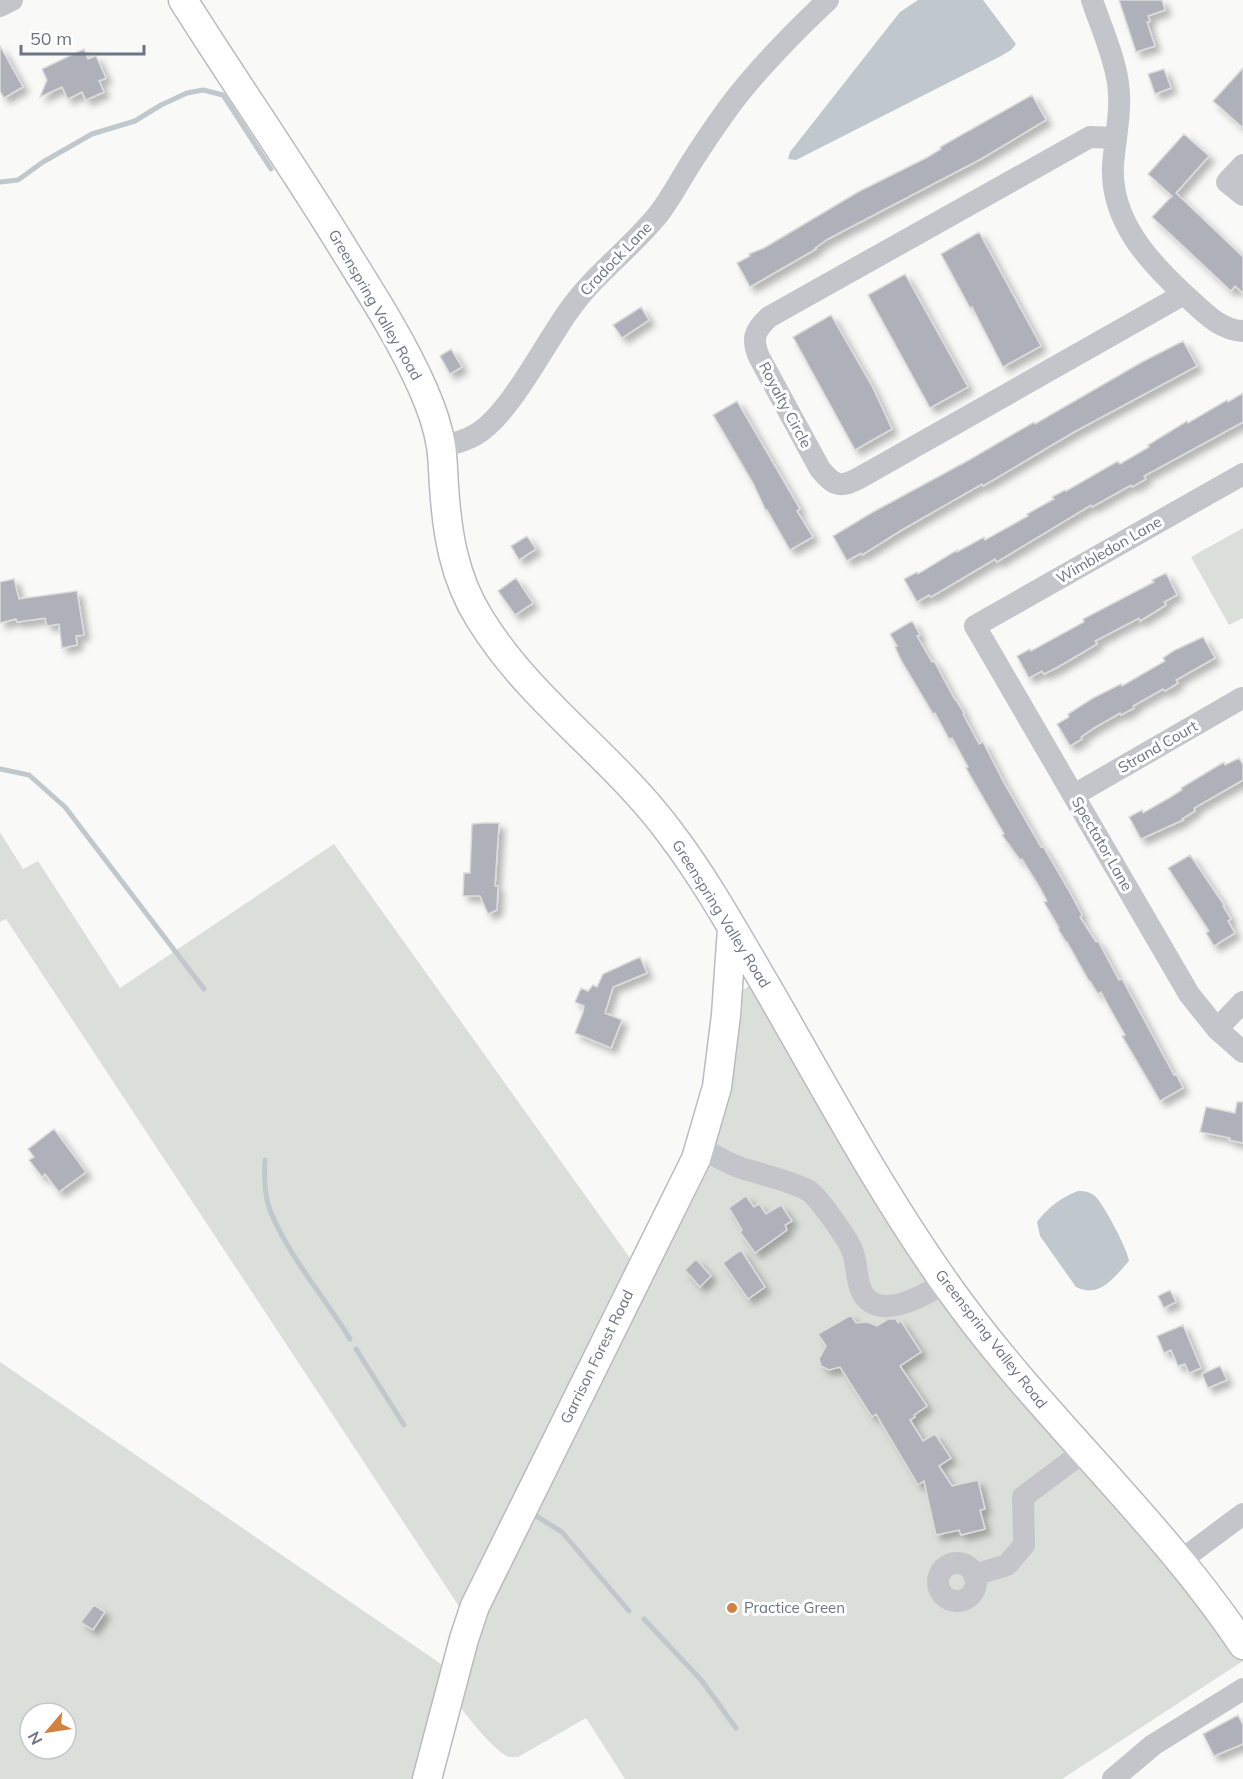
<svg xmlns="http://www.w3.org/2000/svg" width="1243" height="1779" font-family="Mulish,sans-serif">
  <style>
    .green { fill: #dae0d9; fill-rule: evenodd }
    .water { fill: #c0c7cd }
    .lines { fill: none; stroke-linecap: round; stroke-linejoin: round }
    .stream { stroke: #c0c7cd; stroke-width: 5 }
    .building { fill: #aeb1b9; stroke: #dbdbda; stroke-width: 1.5; filter: url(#shadow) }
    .major-casing { stroke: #b9bbbf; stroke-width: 31 }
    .minor { stroke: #c3c5ca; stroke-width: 22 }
    .major { stroke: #fff; stroke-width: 28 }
    .poi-dot { fill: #d3813e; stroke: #fff; stroke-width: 2 }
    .labels { text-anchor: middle; stroke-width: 6; stroke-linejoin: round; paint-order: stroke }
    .street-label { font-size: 15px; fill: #6c7485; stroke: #fff }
    .poi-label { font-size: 15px; fill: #6c7485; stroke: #fff; text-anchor: start }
  </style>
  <defs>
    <filter id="shadow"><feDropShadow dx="5.5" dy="5.5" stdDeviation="3" flood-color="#0004"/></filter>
  </defs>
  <rect width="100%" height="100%" fill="#f9f9f8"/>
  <path class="green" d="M1243 528V618L1229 625 1191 557Z
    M0 832 23 869 38 861 120 988 334 844 645 1279 737 994 753 983 870 1183 1198 1597 1243 1661 1062 1779H625L586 1718 518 1757C513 1757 509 1758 505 1755 484 1741 460 1706 444 1686L418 1779H0V1362L447 1668 464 1614 6 919 0 922ZM30 1713H66V1749H30Z"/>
  <path class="water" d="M918 0H983L1016 44 1011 50 1001 56 796 160 788 159 790 152 900 12Z
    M1078 1191C1085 1191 1091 1192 1096 1197 1105 1207 1127 1248 1129 1261 1114 1277 1100 1299 1076 1287L1040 1236 1037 1222C1046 1209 1063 1196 1078 1191Z"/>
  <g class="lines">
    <path class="stream" d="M0 182 18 180 43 162 92 134 135 121 161 105 187 93 203 90 223 95 271 169
      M0 769 29 775 65 807 204 989
      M265 1160C264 1176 264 1194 270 1210 287 1254 325 1298 350 1339
      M356 1349 404 1425
      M536 1516 562 1532 629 1611
      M644 1619 702 1681 736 1728"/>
  </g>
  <path class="building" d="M1119 0H1162L1165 10 1148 16 1150 21 1147 22 1155 46 1136 52Z
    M0 46 23 87 4 98 0 91Z
    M84 49 88 59 96 56 106 78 99 81 104 92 86 100 82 92 68 99 62 87 40 97 47 80 42 69Z
    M1243 68V128L1213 101Z
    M1164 69 1171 88 1155 94 1148 74Z
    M1032 95 1046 120 981 159 828 239 815 248 816 249 750 287 737 263 750 256 749 254 764 248 858 192 928 157 941 149 940 147Z
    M1184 134 1209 156 1176 193 1243 257V293L1235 286 1231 291 1152 217 1172 196 1148 174Z
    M979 232 1041 346 1003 367 972 307 970 308 941 254Z
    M905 274 968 387 930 408 868 295Z
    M641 307 649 320 622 338 613 325Z
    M831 315 873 388 892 429 855 450 793 337Z
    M1183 341 1197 366 1074 432 983 486 982 484 900 531 862 555 861 553 847 561 833 536 873 512 969 460 1034 422 1035 424 1142 362Z
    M451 349 462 367 450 374 440 356Z
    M1243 393V422L1144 476 1146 479 1132 487 1131 485 1092 507 1091 505 997 562 995 559 931 597 929 595 917 602 904 579 917 572 918 574 957 550V552L984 537 985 540 1028 516 1027 514 1054 499 1052 497 1065 490 1066 491 1118 461 1120 464 1149 447 1148 445 1187 421 1188 423 1227 400 1228 402Z
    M737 401 800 509 797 511 813 537 790 550 767 510 766 511 753 483 713 415Z
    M527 536 536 549 519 560 511 546Z
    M1166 573 1177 595 1164 602 1166 605 1140 621 1139 618 1095 641 1097 644 1058 667 1044 674 1042 671 1029 678 1017 656 1030 649 1031 651 1084 622 1083 619 1154 582 1152 580Z
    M516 578 533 603 515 615 498 591Z
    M14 579 19 599 77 591 84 635 76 636 77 645 62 648 59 624 47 626 45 618 17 622 16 619 0 623V582Z
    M912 621 920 635 917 636 932 662 934 661 955 700H956L964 713 963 714 979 744 983 742 1004 783 1041 847 1043 846 1068 889 1082 915 1080 917 1096 942 1098 941 1119 980 1122 979 1174 1075 1176 1074 1183 1088 1160 1101 1122 1036 1125 1035 1108 1005 1101 992 1098 994 1090 981H1089L1067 942H1066L1058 929 1059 928 1044 902 1047 901 1040 888 1022 859 1020 860 1002 835 1004 834 966 768 968 767 952 738 949 739 935 713 933 714 902 662 895 647 897 646 890 634Z
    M1203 637 1215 658 1176 680 1178 683 1165 691 1163 689 1133 706 1134 708 1121 715 1120 713 1094 728 1081 737 1082 739 1070 746 1057 724 1069 717 1068 714 1093 698 1121 684 1122 686 1165 661 1163 658 1175 650Z
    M1239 758 1243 765V780L1194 808 1195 811 1182 819 1183 820 1141 839 1129 817 1142 810 1143 813 1169 798 1182 790 1181 788 1224 762 1225 765Z
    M483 823H499L495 886H498L497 910 488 914 480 896H463L464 873H470L472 824Z
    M1190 855 1224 905 1223 906 1231 919 1228 921 1235 933 1214 946 1206 933 1209 931 1168 868Z
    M640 957 647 973 613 987 605 1013 622 1020 611 1048 575 1033 583 1012 584 1006 575 1002 581 988 588 991 593 985 597 987 603 974Z
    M1237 1102H1243V1143L1229 1140 1230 1138 1200 1132 1206 1107 1235 1113Z
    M54 1129 86 1172 59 1192 45 1174 42 1177 29 1160 34 1157 28 1149Z
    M746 1196 754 1207 759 1204 766 1214 781 1205 792 1221 785 1225 787 1230 755 1253 740 1232 742 1230 729 1208Z
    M741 1250 765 1287 748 1299 723 1263Z
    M696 1259 711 1276 700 1287 685 1270Z
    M1170 1290 1176 1302 1164 1308 1158 1296Z
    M851 1315 856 1323 867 1322 877 1326 888 1319H896L898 1323 901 1321 921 1352 900 1366 927 1406 914 1415 915 1417 910 1420 923 1441 935 1434 951 1458 939 1466 952 1486 978 1480 985 1509 980 1510 985 1529 961 1535 959 1530 936 1535 924 1481 918 1485 876 1414 872 1417 840 1367 829 1370 821 1366 819 1359 826 1346 818 1334Z
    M1183 1325 1201 1368 1189 1373 1185 1364 1178 1366 1171 1350 1164 1353 1157 1336Z
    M1220 1366 1227 1380 1208 1388 1202 1374Z
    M94 1605 105 1612 93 1630 81 1622Z
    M1238 1715 1243 1725V1744L1214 1756 1203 1734Z"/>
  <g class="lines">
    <g class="major-casing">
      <path id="major" d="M183 0C236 84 293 166 345 251 373 296 402 341 423 389 431 407 438 427 441 446 443 459 443 473 444 486 447 533 454 578 480 619 531 702 614 756 671 834 709 884 739 940 771 994 827 1092 881 1192 946 1284 1036 1412 1156 1515 1243 1645
        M427 1779 464 1639 475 1606 696 1159 717 1087 726 1015 732 928"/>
    </g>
    <path class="minor" d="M1092 0C1101 27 1114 55 1118 83 1122 110 1115 138 1113 165 1110 220 1148 261 1186 296 1203 311 1219 330 1243 331
      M0 6 12 0
      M1116 138 1090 137 769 317C755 330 751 338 759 357L820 469C835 487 841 488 861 477L1184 294
      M1243 165 1227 182 1243 195
      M441 446C453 444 465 441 475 435 510 415 545 343 570 309 595 274 630 249 657 216 670 200 680 180 691 163 703 144 716 125 729 107 758 68 793 33 828 0
      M1243 474 975 626 1189 994 1217 1029 1243 1052
      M1074 795 1242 698
      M1217 1029 1243 1002
      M699 1147C711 1153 723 1161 736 1166 757 1174 791 1180 809 1191 818 1197 848 1239 852 1250 858 1264 855 1280 863 1294 881 1322 926 1294 945 1283
      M1180 1561 1243 1514
      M938 1582a19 19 0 1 1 38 0a19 19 0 1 1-38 0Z
      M974 1575 1007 1565 1024 1545 1023 1497 1083 1452
      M1113 1779 1153 1745 1243 1689"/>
    <use href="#major" class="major"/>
  </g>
  <circle class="poi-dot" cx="732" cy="1608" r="6"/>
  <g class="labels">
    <g class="street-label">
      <text transform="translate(616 259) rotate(-46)" y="5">Cradock Lane</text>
      <text transform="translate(375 305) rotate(60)" y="5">Greenspring Valley Road</text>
      <text transform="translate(785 405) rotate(62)" y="5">Royalty Circle</text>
      <text transform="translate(1109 550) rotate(-30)" y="5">Wimbledon Lane</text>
      <text transform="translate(1158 747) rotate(-30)" y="5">Strand Court</text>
      <text transform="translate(1102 844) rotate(60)" y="5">Spectator Lane</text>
      <text transform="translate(721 914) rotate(58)" y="5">Greenspring Valley Road</text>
      <text transform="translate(991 1339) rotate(52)" y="5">Greenspring Valley Road</text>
      <text transform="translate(597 1357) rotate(-64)" y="5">Garrison Forest Road</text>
    </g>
    <g class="poi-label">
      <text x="744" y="1613">Practice Green</text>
    </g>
  </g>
  <g transform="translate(48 1731) rotate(241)"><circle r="28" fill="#ffffff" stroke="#c4c7ce" stroke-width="1.5"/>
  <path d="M0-4.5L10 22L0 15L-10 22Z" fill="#d3813e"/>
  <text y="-9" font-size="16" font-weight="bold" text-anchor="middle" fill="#6c7485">N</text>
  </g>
  <path d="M21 45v9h123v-9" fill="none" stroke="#6c7485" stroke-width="3"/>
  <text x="30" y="45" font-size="18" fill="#6c7485" stroke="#ffffff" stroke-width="4.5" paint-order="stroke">50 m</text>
</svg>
